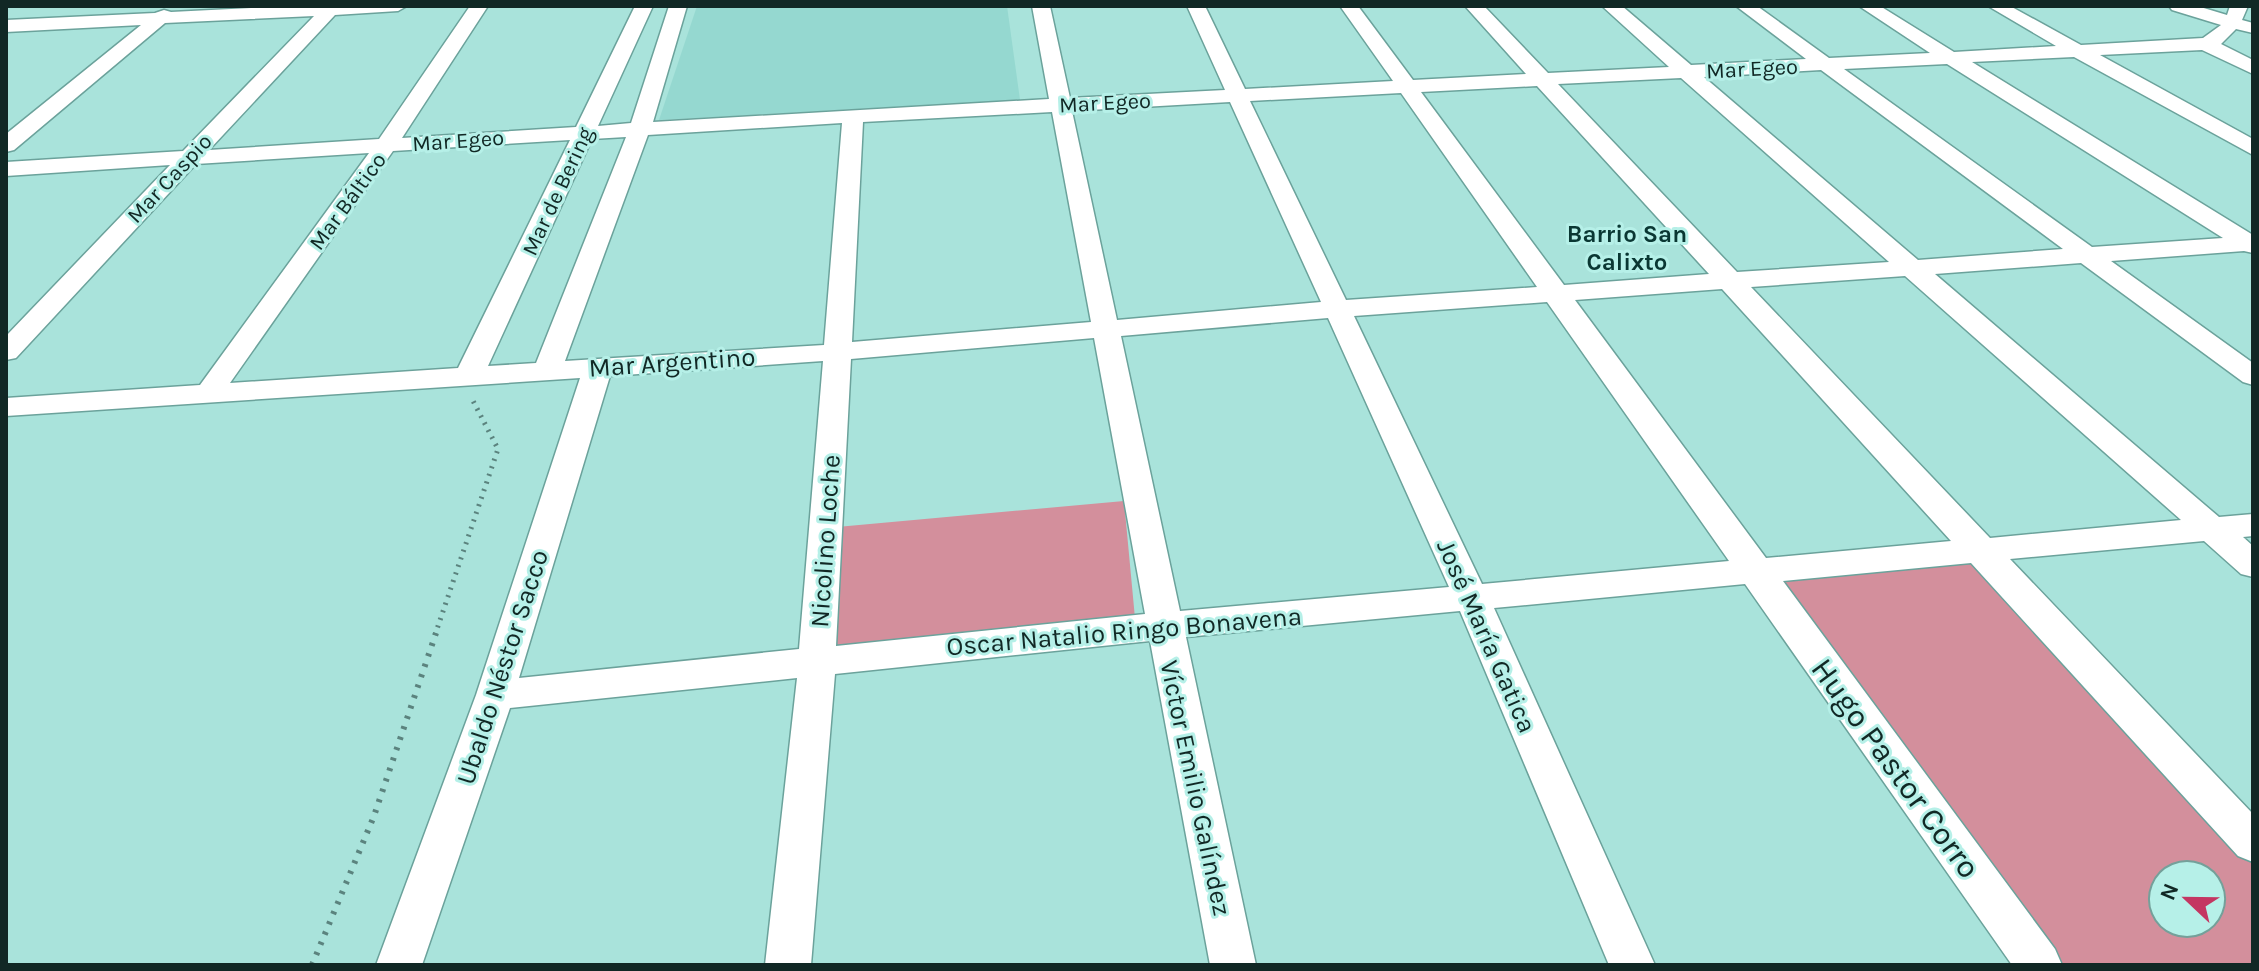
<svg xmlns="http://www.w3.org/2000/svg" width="2259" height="971" font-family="Karla,sans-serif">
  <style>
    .built { fill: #95d8d0 }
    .green { fill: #d38f9c; fill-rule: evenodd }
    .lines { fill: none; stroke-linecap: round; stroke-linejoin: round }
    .minor-casing { stroke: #6ba29b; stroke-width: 3 }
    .path-far1 { stroke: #5b837e; stroke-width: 5; stroke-dasharray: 2 6; stroke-linecap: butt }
    .path { stroke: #5b837e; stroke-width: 6; stroke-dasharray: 3 8; stroke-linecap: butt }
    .minor { fill: #fff; fill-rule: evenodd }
    .labels { text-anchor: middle; stroke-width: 6; stroke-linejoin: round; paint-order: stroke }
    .far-street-label { font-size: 22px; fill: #112825; stroke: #b6f0e8 }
    .far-neighbourhood-label { font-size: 24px; font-weight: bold; fill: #0a3733; stroke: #b6f0e8 }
    .street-label { font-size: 26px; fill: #112825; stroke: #b6f0e8 }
    .near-street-label { font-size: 32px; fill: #112825; stroke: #b6f0e8 }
  </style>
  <rect width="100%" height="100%" fill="#a9e3db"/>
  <path class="built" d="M697 6H1007L1020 100 659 120Z"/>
  <path class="green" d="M1124 501 1136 629 828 658 837 527Z
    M1981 551 2253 847V965H2043L1762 574ZM2163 875H2211V923H2163Z"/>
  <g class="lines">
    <g class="minor-casing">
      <path id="minor" d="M293 6H407L398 11 335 15 209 150 379 139 470 6H488L402 138 576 127 635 6H653L598 126 631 123 669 6H687L653 122 1049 99 1032 6H1050L1070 98 1225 90 1187 6H1205L1245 89 1393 81 1340 6H1358L1413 80 1526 74 1465 6H1484L1548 73 1669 67 1602 6H1622L1691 65 1806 59 1736 6H1757L1829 58 1930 53 1859 6H1880L1954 52 2056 46 1988 6H2010L2081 45 2203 38 2221 25 2172 10 2169 6H2197L2227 15 2230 6H2248L2242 20 2253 23V33L2236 29 2221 44 2253 60V74L2202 50 2100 55 2253 139V155L2074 57 1972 62 2253 235V253L2244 251 2111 261 2253 363V385L2243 382 2081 263 1935 274 2219 517 2253 514V536L2243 537 2253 546V577L2241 574 2204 541 2010 559 2253 814V862L2238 856 1971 563 1783 581 2055 949 2062 965H2012L1745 584 1494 608 1655 965H1609L1460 611 1186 637 1256 965H1210L1150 641 835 674 811 965H765L797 678 510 708 422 965H376L476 695 580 378 6 416V398L200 385 369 153 196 164 16 358 6 360V336L170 165 6 176V162L183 151 314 16 165 23 14 150 6 152V134L141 25 6 32V20L155 13 164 10 171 12ZM1947 64 2223 238 2092 247 1844 69ZM1821 70 2063 249 1918 260 1704 77ZM1681 78 1889 262 1737 272 1558 84ZM1537 86 1709 274 1564 285 1421 92ZM1401 93 1537 287 1346 300 1250 101ZM1230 102 1321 302 1117 320 1072 111ZM1052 112 1091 322 852 342 863 122ZM842 123 824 345 565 361 648 135ZM626 137 536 363 488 366 592 139ZM570 140 458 368 230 383 393 151ZM1905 276 2181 520 1990 538 1751 287ZM1722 289 1951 541 1766 558 1575 300ZM1547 302 1729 561 1482 584 1354 316ZM1328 318 1449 587 1180 611 1121 336ZM1094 338 1145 614 836 646 851 359ZM823 361 799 649 519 678 610 376Z"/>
    </g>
    <path class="path-far1" d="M435 635 498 449 471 397"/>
    <path class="path" d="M312 965 374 816 436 633"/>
    <use href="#minor" class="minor"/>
  </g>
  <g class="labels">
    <g class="far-street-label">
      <text transform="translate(1752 68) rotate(-3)" y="8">Mar Egeo</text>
      <text transform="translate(1105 102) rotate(-3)" y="8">Mar Egeo</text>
      <text transform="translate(458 140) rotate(-4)" y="8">Mar Egeo</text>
      <text transform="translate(169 178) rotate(-47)" y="8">Mar Caspio</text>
      <text transform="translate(557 191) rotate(-65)" y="8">Mar de Bering</text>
      <text transform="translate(347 201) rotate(-54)" y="8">Mar Báltico</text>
    </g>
    <g class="far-neighbourhood-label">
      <text x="1627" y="242">Barrio San<tspan x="1627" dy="28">Calixto</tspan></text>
    </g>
    <g class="street-label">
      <text transform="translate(672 362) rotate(-4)" y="9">Mar Argentino</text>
      <text transform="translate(825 541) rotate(-86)" y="9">Nicolino Loche</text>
      <text transform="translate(1124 631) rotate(-5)" y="9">Oscar Natalio Ringo Bonavena</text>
      <text transform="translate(1487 636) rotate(66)" y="9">José María Gatica</text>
      <text transform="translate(502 667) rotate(-72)" y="9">Ubaldo Néstor Sacco</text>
      <text transform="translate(1196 788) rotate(78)" y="9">Víctor Emilio Galíndez</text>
    </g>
    <g class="near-street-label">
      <text transform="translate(1896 768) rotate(54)" y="11">Hugo Pastor Corro</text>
    </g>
  </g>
  <rect width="2259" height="971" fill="none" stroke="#112825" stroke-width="16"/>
  <g transform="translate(2187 899) rotate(292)"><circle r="38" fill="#b6f0e8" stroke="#74a09a" stroke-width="2"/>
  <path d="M0-6L14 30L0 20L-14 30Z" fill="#c43662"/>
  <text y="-12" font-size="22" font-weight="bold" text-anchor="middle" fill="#112825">N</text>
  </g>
</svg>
